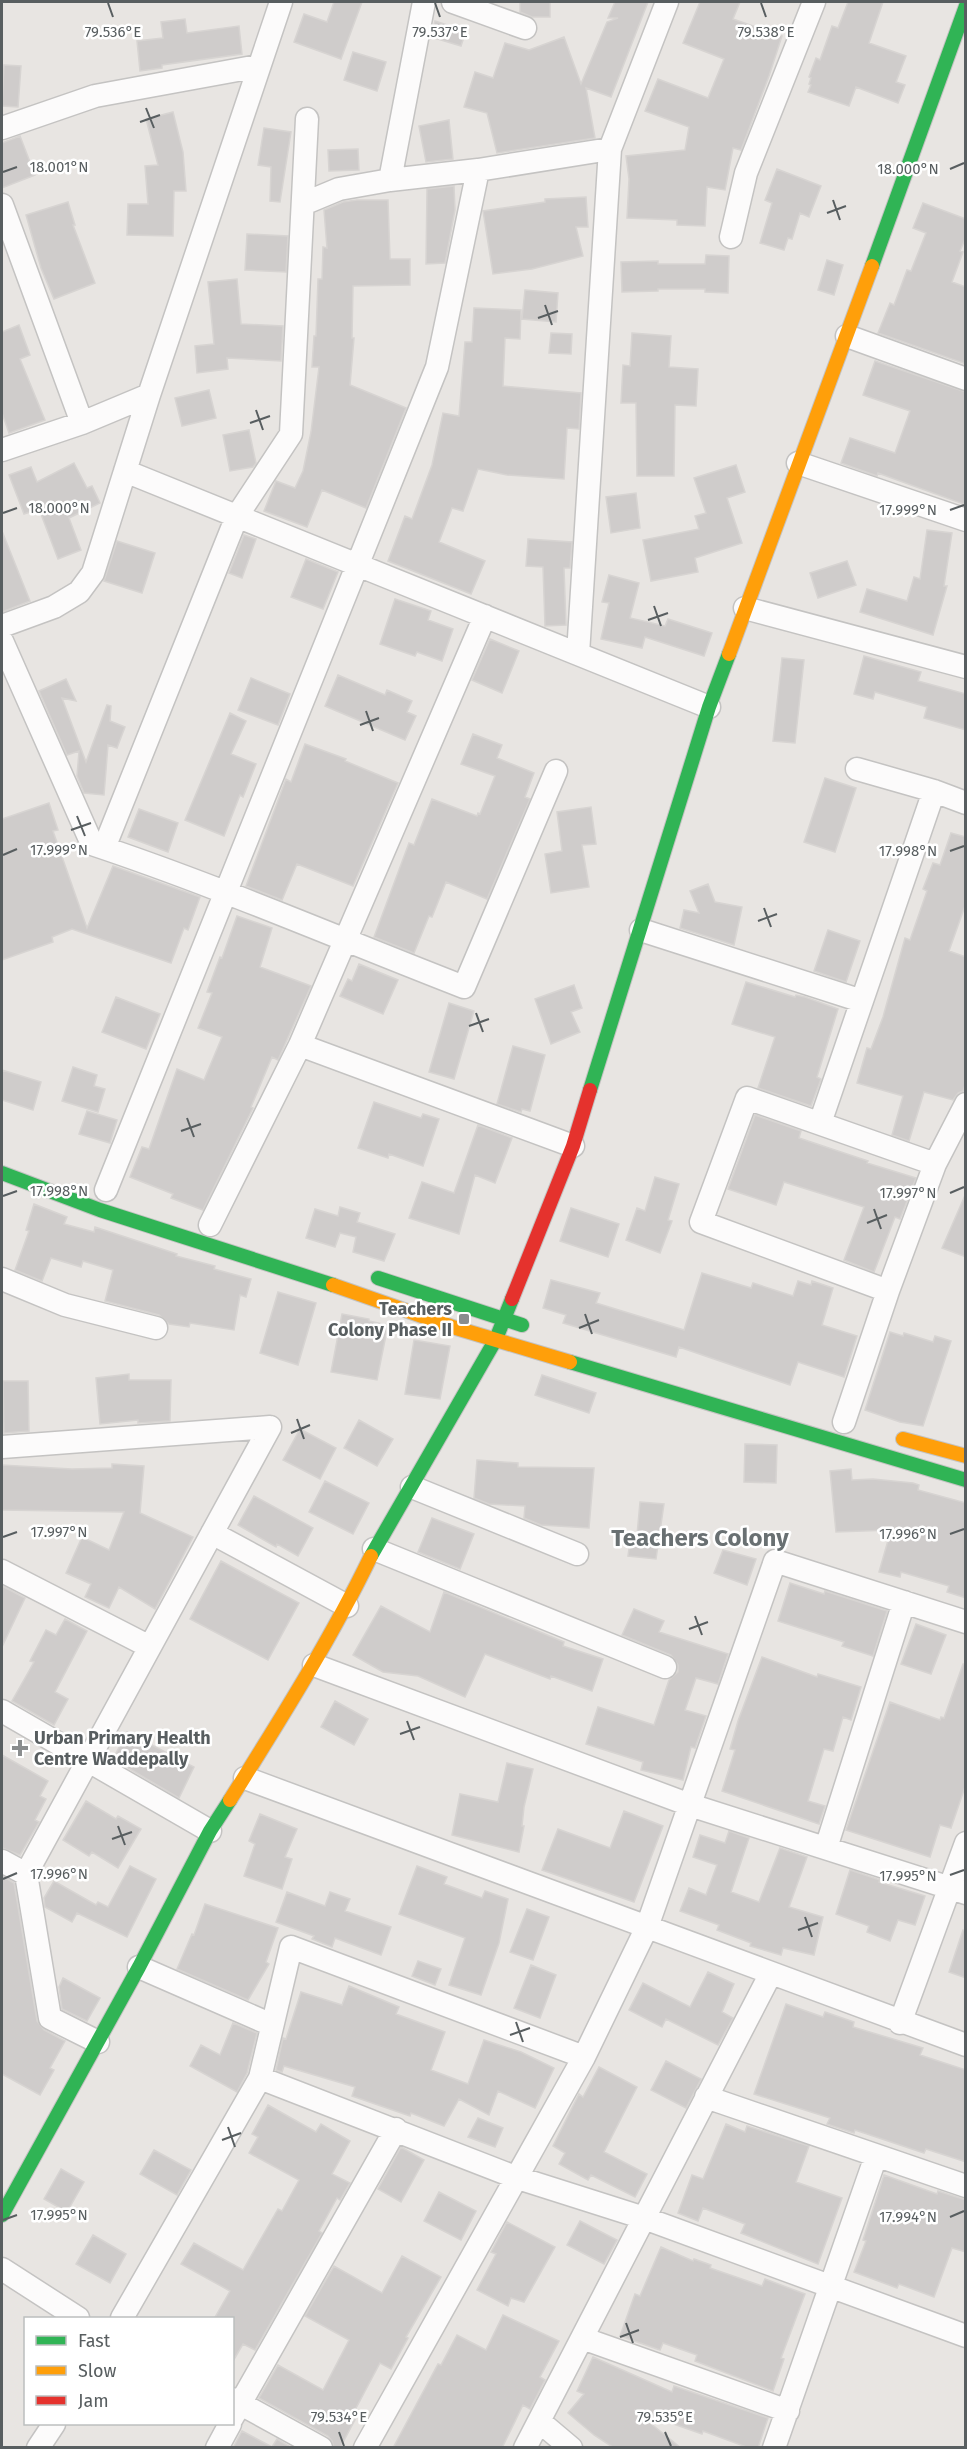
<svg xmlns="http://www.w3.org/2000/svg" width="967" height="2449" font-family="'Fira Sans',sans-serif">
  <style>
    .building { fill: #cfcccb; stroke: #d7d4d2; stroke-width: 1.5 }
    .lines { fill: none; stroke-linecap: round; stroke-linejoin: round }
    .street-casing { stroke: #c4c3c2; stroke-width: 25 }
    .fast-casing { stroke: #c4c3c2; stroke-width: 16 }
    .slow-casing { stroke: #c4c3c2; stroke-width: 16 }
    .jam-casing { stroke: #c4c3c2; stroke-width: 16 }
    .street { stroke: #fcfbfb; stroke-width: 22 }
    .fast { stroke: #30b455; stroke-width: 14 }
    .slow { stroke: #ff9f0a; stroke-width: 14 }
    .jam { stroke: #e5322d; stroke-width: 14 }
    .ticks { fill: none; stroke: #585e60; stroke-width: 2 }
    .poi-dot { fill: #8a8d8e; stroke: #fff; stroke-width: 2 }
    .labels { text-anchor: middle; stroke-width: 5; stroke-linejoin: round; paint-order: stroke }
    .poi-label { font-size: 18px; font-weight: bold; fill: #585e60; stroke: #fff; text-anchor: end }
    .district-label { font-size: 24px; font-weight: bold; fill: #697072; stroke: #fff }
    .ticks-label { font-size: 15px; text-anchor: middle; fill: #585e60; stroke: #fff; stroke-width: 5; stroke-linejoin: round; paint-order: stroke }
  </style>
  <rect width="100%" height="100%" fill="#e8e5e2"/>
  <path class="building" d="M334 2H362L341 59 294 42 304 14 327 22Z
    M520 2H550V17H532L520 12Z
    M615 2H648L611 97 586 88 595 138 497 153 487 113 464 107 475 72 493 78 505 43 529 50 564 37 581 84 607 22 618 18H608Z
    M700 2H740L733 19 782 36 769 76 741 150 733 148 725 190 707 187 705 226 677 225V220L627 218 629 179 626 156 685 150 689 127 645 111 658 79 708 98 724 59 683 43Z
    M848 2H883L869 43 906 56 896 82 905 85 898 103 856 87 849 106 808 92 811 85 809 84 811 78 809 77 816 58 820 60 832 26 838 28Z
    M185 19 187 33 239 26 242 54 162 65V68L140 71 137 41 163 38 161 22Z
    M435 21 466 31 461 46 431 37Z
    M353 52 386 62 377 91 344 80Z
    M4 65 21 66 18 107 2 106Z
    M173 112 183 152 186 191H174L173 236 127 235 128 204H148L145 166 158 165 146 119Z
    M449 120 453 159 426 162 419 126Z
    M264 128 291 132 280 202 270 201 271 167 258 165Z
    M20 136 35 175 2 188V143Z
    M358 149 359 170 329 171 328 150Z
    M777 169 821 186 809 217 800 213 792 239 788 238 784 250 760 243 772 203 765 200Z
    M454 186 455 210 445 263 426 264 427 189Z
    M586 197 588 227H576L583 256 532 269 493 274 483 211 545 202V199Z
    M357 200H388L390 259H410V285L353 286 352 338H354L350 385 406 408 366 508 322 490 307 527 264 511 276 481 295 488 303 471 311 432 319 367H312L314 336H316L318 279H322L323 247 327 248 324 210 343 202Z
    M68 202 75 225H73L95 283 54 299 41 268 26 215Z
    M923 203 966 219V237L960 251 963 252 952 282 966 287V364L878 333 890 303 894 305 907 270 911 271 926 233 913 228Z
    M247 234 288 236 286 272 245 270Z
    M706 255 729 256 728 293 705 292V289H658V291L622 292 621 262 658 261V264H705Z
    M827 260 843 265 834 295 818 290Z
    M237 279 241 324 283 326 281 361 227 358 228 369 197 373 195 346 214 344 208 282Z
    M525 290 558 293 556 322 522 319Z
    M474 308 521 310 520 339 505 338 503 386 581 393 579 429 567 428 564 479 507 475 478 469 463 511 452 508 439 542 485 561 471 594 388 561 405 516 412 519 432 465 443 413 459 416 465 342H472Z
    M19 325 30 355 20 359 45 420 9 433 2 413V332Z
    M551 333 572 334 571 354 549 353Z
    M632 333 671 336 669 367 698 369 696 406 675 405 674 476H637L636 403H621L623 365 630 366Z
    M875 361 966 392V505L878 473 877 476 841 463 850 438 895 453 910 411 863 395Z
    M209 390 216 418 182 426 175 398Z
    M249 430 256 463 253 467 230 471 223 435Z
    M74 463 87 488 92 486 100 503 69 518 81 550 58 559 39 509 24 514 9 475 31 467 37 482Z
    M736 465 745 492 727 498 742 543 695 558 698 572 651 581 643 540 699 529 695 516 706 513 694 478Z
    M636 493 640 528 611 533 606 497Z
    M927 530 952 533 944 586H947L933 635 860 612 867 589 907 601 914 577 920 579Z
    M2 531 30 601 2 612Z
    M244 535 256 539 242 578 229 573Z
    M528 539 572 542 570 568H564L566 625 545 626 543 567 526 566Z
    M117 541 155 553 142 593 104 581Z
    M306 559 338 572 323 609 291 597Z
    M847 561 856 585 818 598 810 573Z
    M609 575 639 583 630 618 665 626 668 619 712 633 704 656 645 637 642 648 601 639 609 603 602 602Z
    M395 599 431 611 428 620 453 629 442 661 417 652 415 656 380 644Z
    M490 639 519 651 502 693 472 680Z
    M864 656 921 672 918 681 966 694V730L924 718 927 707 875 692 873 699 854 694Z
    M782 658 804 660 795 743 773 741Z
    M338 675 385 695 387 690 412 701 407 712 416 716 405 740 325 706Z
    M251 678 290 694 278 725 238 710Z
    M66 679 76 701 62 698 86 762 107 705 111 706 110 721 125 727 117 748 108 745 104 795 84 793 77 776 79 751 67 755 39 691Z
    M230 713 246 721 231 754 256 764 243 797 240 795 224 836 185 820Z
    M473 734 502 745 497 758 534 773 525 797 530 799 487 899 446 882 432 917 429 916 414 953 374 937 409 843 414 845 432 799 477 816 478 813 480 814 495 776 461 764Z
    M305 744 346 759 345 761 398 783 353 886 297 864 282 900 246 886 286 779 291 782Z
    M825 778 856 788 835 852 804 842Z
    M49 803 58 830 53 831 87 928 113 866 200 897 188 930 184 928 171 963 72 929 52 937 53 942 2 960V819Z
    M591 807 596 844 582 845 589 887 551 893 545 854 562 851 557 812Z
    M139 809 178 823 168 852 128 837Z
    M951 833 966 837V903L949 951 966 957V1082L963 1091 958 1093 953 1100 924 1092 909 1141 892 1135 903 1096 857 1083 867 1048 871 1049 883 1017 905 938 910 940 927 891 923 889 933 863 940 865Z
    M708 884 715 902 742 907 734 945 680 928 684 910 699 913 690 891Z
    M237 916 272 928 260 967 311 986 278 1060 272 1057 251 1107 253 1108 248 1118 203 1210 171 1198 173 1194 130 1177 142 1147 149 1149 177 1069 204 1080 222 1037 198 1028 212 993 207 992 220 957 222 958Z
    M828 930 860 941 846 982 814 971Z
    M359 964 398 980 383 1014 340 996 348 979 352 981Z
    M746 982 795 997 796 995 805 997 838 1009 817 1077 821 1079 811 1106 758 1088 775 1037 732 1024Z
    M574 985 582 1008 571 1012 580 1032 551 1044 535 999Z
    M116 997 160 1014 146 1049 102 1032Z
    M449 1003 474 1011 454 1079 429 1072Z
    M513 1046 545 1055 530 1111 522 1109 521 1112 497 1104Z
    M73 1067 97 1075 94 1086 105 1089 98 1112 62 1101Z
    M2 1070 41 1082 33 1110 2 1100Z
    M374 1102 421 1118 423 1114 439 1119 423 1166 389 1154 388 1158 358 1148Z
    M87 1111 117 1120 110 1143 79 1134Z
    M755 1115 801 1131 799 1138 868 1161 867 1163 916 1178 900 1219 895 1217 874 1272 844 1260 864 1207 784 1182 776 1205 728 1189Z
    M478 1125 512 1138 495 1183 475 1175 459 1234 409 1218 422 1182 454 1193Z
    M655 1177 679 1184 668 1220 672 1221 660 1253 626 1240 637 1208 645 1211Z
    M966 1193V1257L942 1248Z
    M34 1204 67 1217 64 1224 94 1232 95 1227 177 1254 176 1256 215 1266 214 1269 251 1279 246 1297 240 1295 234 1330 190 1323 189 1327 169 1324 159 1315 105 1301 113 1270 83 1261 81 1267 51 1258 42 1281 15 1270 29 1231 26 1230Z
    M340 1207 360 1213 357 1222 395 1234 384 1261 353 1252 356 1237 340 1233 335 1247 306 1238 315 1209 338 1216Z
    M571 1208 619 1224 608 1257 560 1241Z
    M702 1273 751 1288 753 1283 793 1296 798 1281 811 1285 812 1281 833 1288 822 1325 857 1336 844 1377 798 1362 790 1385 679 1347 676 1357 563 1323 566 1315 543 1308 551 1280 600 1293 596 1303 684 1330Z
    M278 1292 316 1303 298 1365 260 1353Z
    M342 1314 369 1319V1321L388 1325 377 1380 331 1372Z
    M890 1332 903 1336 904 1333 933 1342 935 1336 951 1341 923 1426 900 1422 865 1410Z
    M414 1340 450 1346 440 1399 405 1394Z
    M129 1374V1380H171L170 1421 138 1423V1420L100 1424 96 1378Z
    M542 1375 596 1393 589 1413 535 1395Z
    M3 1381H28L29 1431 4 1433Z
    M359 1420 393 1439 377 1466 344 1448Z
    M300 1429 336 1448 320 1479 283 1460Z
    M745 1444 777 1445 776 1483 744 1482Z
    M477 1460 518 1463V1467L594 1468 589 1528 541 1525 524 1518 525 1506 489 1504 474 1498Z
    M112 1464 144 1466 140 1513 193 1537 155 1609 119 1587 109 1608 85 1597 91 1584 66 1573 82 1537 109 1550 124 1512 2 1510V1465L72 1469 112 1468Z
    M851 1469 852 1480 873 1479 913 1483 919 1485 918 1490 966 1503V1598L947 1592 949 1586 901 1572 900 1577 879 1572 891 1530 836 1532 830 1471Z
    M325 1481 369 1503 353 1534 309 1512Z
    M254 1496 313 1528 298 1556 277 1544 276 1547 238 1525Z
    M640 1502 664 1504 656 1559 628 1556 631 1534 637 1535Z
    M432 1518 474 1534 460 1569 418 1552Z
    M723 1550 756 1559 747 1585 714 1573Z
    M221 1561 299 1603 268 1660 190 1619Z
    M790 1583 824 1594 825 1591 887 1611 873 1656 842 1646 844 1642 778 1621Z
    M2 1586 25 1598 2 1647Z
    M444 1592 564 1642 563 1646 603 1659 592 1691 551 1676 550 1679 485 1654 465 1697 418 1676 383 1672 353 1655 381 1606 430 1632Z
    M634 1609 664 1621 659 1632 728 1654 718 1684 696 1678 685 1710 706 1716 695 1748 691 1747 683 1780 641 1770 643 1762 586 1744 598 1707 654 1725 669 1680 678 1672V1665L671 1655 622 1635Z
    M65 1619 87 1631 55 1692 68 1699 54 1725 12 1701 34 1662 30 1661 46 1630 56 1635Z
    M916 1624 946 1635 931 1674 901 1664Z
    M762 1657 817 1677 818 1674 861 1687 851 1720 843 1717 833 1751 824 1749 808 1801 825 1806 819 1824 722 1791 735 1750 730 1749 738 1721Z
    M963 1664H966V1784L951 1828 940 1825 930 1857 846 1830 890 1702 940 1720 941 1717 944 1718Z
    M335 1701 368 1719 354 1745 321 1727Z
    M127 1732 194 1767 179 1798 113 1759Z
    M2 1755 48 1781 40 1796 46 1799 35 1820 39 1822 20 1855 2 1848Z
    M507 1763 533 1769 524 1807 522 1826H524L519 1852 452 1835 460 1794 498 1802Z
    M86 1801 116 1819 118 1816 141 1829 118 1868 92 1852 89 1856 63 1840Z
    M624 1811 663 1826 634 1902 542 1870 558 1829 610 1848Z
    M260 1814 297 1829 285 1857 292 1859 282 1889 244 1876 255 1844 249 1841Z
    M729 1831 749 1838 731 1892 759 1902 780 1848 807 1857 789 1907 823 1917 814 1955 783 1948 781 1955 750 1946 751 1943 717 1930 719 1925 680 1911 689 1888 706 1895 717 1865 693 1857 700 1835 725 1843Z
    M130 1866 156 1879 127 1937 77 1913 72 1922 45 1907 44 1898 54 1881 96 1905 98 1902 108 1907Z
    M417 1866 447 1877 444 1884 482 1898 485 1891 508 1899 499 1943 481 1995 449 1985 465 1938 399 1914Z
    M850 1870 880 1880 879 1882 925 1896 915 1925 898 1920 890 1941 867 1932 869 1926 836 1914Z
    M2 1876 14 1883 37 2021 44 2030 65 2041 50 2068 54 2070 40 2095 2 2074Z
    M287 1892 325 1906 330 1892 350 1899 345 1911 391 1927 381 1955 335 1938 332 1947 312 1939 314 1936 276 1922Z
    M205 1904 278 1928 266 1962 269 1964 248 2000 177 1969 192 1934 194 1935Z
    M527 1909 549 1917 533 1960 510 1952Z
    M963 1930 966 1931V1978L949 1972Z
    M418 1961 441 1969 435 1985 412 1976Z
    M531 1965 556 1975 540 2018 514 2008Z
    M708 1972 734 1984 722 2012 733 2018 718 2045 666 2019 662 2027 629 2010 643 1983 690 2007Z
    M63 1978 100 1998 87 2021 62 2009 59 1987Z
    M349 1986 399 2007 396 2014 445 2032 431 2070 468 2084 484 2040 521 2052 554 2068 535 2108 498 2091 489 2115 459 2099 444 2126 411 2113 410 2116 352 2096 355 2087 284 2066 282 2072 276 2070 283 2038 286 2039 301 1992 342 2005Z
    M786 2004 823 2017 825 2012 854 2022 853 2027 923 2048 920 2055 966 2070V2162L926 2149 924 2153 855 2130 854 2133 827 2124 830 2118 754 2094Z
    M233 2023 257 2033 247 2073 237 2092 190 2066 201 2045 220 2055Z
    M666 2061 701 2079 686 2108 651 2090Z
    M599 2067 637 2087 604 2152 647 2174 635 2197 591 2175 588 2180 559 2164 565 2153 553 2146 579 2094 583 2097Z
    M268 2105 316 2132 321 2124 350 2141 332 2174 350 2183 340 2200 337 2198 319 2231 322 2233 255 2350 243 2344 232 2363V2319H214L230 2291 181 2264 194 2243 243 2270 278 2209 282 2211 299 2180 249 2153 258 2137 252 2134Z
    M478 2118 503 2128 495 2147 468 2137Z
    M726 2124 745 2132 747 2126 809 2146 796 2182 842 2198 818 2264 741 2233 745 2224 703 2208 698 2221 678 2213 692 2175 703 2179Z
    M401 2147 424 2160 401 2202 378 2189Z
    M154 2150 191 2170 177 2195 140 2174Z
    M61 2169 84 2182 67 2212 44 2199Z
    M884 2175 937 2194 938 2191 966 2200V2252L952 2248 934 2297 899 2284 897 2288 854 2272 866 2241 863 2240Z
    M439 2192 476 2211 461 2240 424 2221Z
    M580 2221 617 2240 604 2264 567 2245Z
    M507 2222 555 2247 524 2302 511 2298 508 2306 477 2290 496 2254 491 2252Z
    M93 2235 126 2254 110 2283 76 2264Z
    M661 2247 693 2261 694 2259 711 2265 710 2268 762 2286 765 2279 805 2294 781 2358 784 2359 773 2391 695 2361 697 2355 663 2343 660 2350 620 2336 635 2294 640 2296Z
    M402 2256 441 2277 406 2337 408 2338 391 2369 380 2363 354 2412 358 2414 340 2448H334L332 2441 328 2436 259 2398 278 2365 323 2390 349 2340 305 2316 334 2266 382 2293Z
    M503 2315 559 2341 540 2377 545 2380 530 2409 523 2405 502 2448H393L438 2364 441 2365 457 2335 486 2350Z
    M593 2357 672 2392 674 2386 768 2418 758 2448H749L703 2431 702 2434 634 2410 681 2448H614L594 2435 568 2413 584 2394 577 2391Z
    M242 2431 272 2447 277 2439 292 2448H233Z"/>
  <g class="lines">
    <g class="street-casing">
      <path id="street" d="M453 2 525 28
        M2 128 95 96 259 66
        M478 170 610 149
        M303 204 339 189 390 180
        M2 205 82 423
        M731 237 746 173 814 2
        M847 336 966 379
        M2 450 82 423 149 395
        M798 463 966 520
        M125 471 709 707
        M745 608 966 667
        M2 626 54 607 79 592 93 573 149 395 281 2
        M2 641 92 844C218 886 340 939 464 987L556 771
        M578 654 610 149 667 2
        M857 769 934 791 966 803
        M104 848 237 516 291 434 307 119
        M641 930 862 1001
        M300 1045 573 1146
        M820 1123 934 791
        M106 1190 437 367 478 170 390 180 424 2
        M210 1225 300 1045 485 616
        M2 1279 65 1305 156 1328
        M888 1291 935 1164 966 1104
        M844 1422 888 1291 701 1222 747 1098 935 1164
        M2 1447 270 1427
        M412 1487 577 1554
        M212 1533 347 1606
        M374 1549 665 1667
        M2 1571 150 1647
        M314 1665 690 1805 966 1893
        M2 1711 210 1831
        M245 1778 966 2045
        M826 1848 904 1602
        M2 1861 26 1874 50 2018 98 2042
        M26 1874 270 1427
        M139 1967 272 2025
        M900 2023 966 1843
        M260 2078 515 2177 644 2218 966 2336
        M706 2097 966 2186
        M2 2269 78 2318
        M122 2318 260 2078 291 1947 584 2057
        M582 2338 788 2411
        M232 2399 321 2448
        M232 2418 396 2129
        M539 2421 571 2448
        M38 2448 54 2424
        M217 2448 230 2424
        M365 2448 584 2057 647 1927 775 1561 966 1622
        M525 2448 771 1973
        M774 2448 876 2156"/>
    </g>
    <g class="fast-casing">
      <path id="fast" d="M872 266 966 6
        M590 1090 709 707 729 654
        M2 1173 100 1210 333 1285
        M378 1278 522 1325
        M570 1362 966 1480
        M371 1556 496 1339 512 1299
        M2 2215 139 1967 210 1831 230 1800"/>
    </g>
    <g class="slow-casing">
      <path id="slow" d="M729 654 872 266
        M333 1285 456 1328 570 1362
        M903 1439 966 1456
        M230 1800C280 1720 330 1641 371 1556"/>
    </g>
    <g class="jam-casing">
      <path id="jam" d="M512 1299 573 1146 590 1090"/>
    </g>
    <use href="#street" class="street"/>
    <use href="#fast" class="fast"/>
    <use href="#slow" class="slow"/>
    <use href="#jam" class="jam"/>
  </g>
  <path class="ticks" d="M108 3 113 17M435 3 440 17M761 3 766 17M146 108 154 128M140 122 160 115M950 169 964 163M3 172 17 167M833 200 840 220M827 213 846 206M545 305 552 325M538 318 558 311M256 410 263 430M250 423 270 416M950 510 964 505M3 513 17 508M654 606 661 626M648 620 668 613M366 711 373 731M360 725 379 718M77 816 85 836M71 830 91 823M950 851 964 846M3 855 17 849M764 908 771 927M758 921 777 914M476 1013 483 1032M469 1026 489 1019M187 1118 194 1137M181 1131 201 1124M950 1193 964 1187M3 1196 17 1191M874 1209 881 1229M867 1223 887 1215M585 1314 592 1334M579 1328 599 1320M297 1419 304 1439M291 1433 310 1425M950 1534 964 1529M3 1537 17 1532M695 1616 702 1635M689 1629 708 1622M407 1721 414 1740M400 1734 420 1727M118 1826 125 1845M112 1839 132 1832M950 1875 964 1870M3 1879 17 1873M805 1917 812 1937M798 1930 818 1923M516 2022 523 2042M510 2035 530 2028M228 2127 235 2147M222 2140 241 2133M950 2217 964 2211M3 2220 17 2215M626 2323 633 2343M620 2337 639 2330M339 2432 344 2446M665 2432 671 2446"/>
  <g class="poi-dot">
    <rect x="458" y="1313" width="12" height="12" rx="3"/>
    <path d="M17 1739h6v6h6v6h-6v6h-6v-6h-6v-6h6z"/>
  </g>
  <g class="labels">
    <g class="poi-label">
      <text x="452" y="1315">Teachers<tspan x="452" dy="21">Colony Phase II</tspan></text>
      <text x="34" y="1744" text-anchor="start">Urban Primary Health<tspan x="34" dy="21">Centre Waddepally</tspan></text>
    </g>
    <g class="district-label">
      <text x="700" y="1546">Teachers Colony</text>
    </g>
  </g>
  <g class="ticks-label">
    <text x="113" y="37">79.536°E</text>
    <text x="440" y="37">79.537°E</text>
    <text x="766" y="37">79.538°E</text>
    <text x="59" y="172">18.001°N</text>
    <text x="908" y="174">18.000°N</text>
    <text x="59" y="513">18.000°N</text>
    <text x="908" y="515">17.999°N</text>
    <text x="59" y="855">17.999°N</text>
    <text x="908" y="856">17.998°N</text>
    <text x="59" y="1196">17.998°N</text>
    <text x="908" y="1198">17.997°N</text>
    <text x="59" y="1537">17.997°N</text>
    <text x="908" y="1539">17.996°N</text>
    <text x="59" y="1879">17.996°N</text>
    <text x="908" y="1881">17.995°N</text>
    <text x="59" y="2220">17.995°N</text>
    <text x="908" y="2222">17.994°N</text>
    <text x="339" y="2422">79.534°E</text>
    <text x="665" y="2422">79.535°E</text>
  </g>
  <rect width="967" height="2449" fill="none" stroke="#585e60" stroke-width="6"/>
  <rect x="24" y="2317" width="210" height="108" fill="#ffffff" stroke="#bcbfbf" stroke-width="1.5"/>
  <rect x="36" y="2336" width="30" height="9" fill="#30b455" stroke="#bcbfbf" stroke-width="1.5"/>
  <text x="78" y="2347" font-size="18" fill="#585e60">Fast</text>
  <rect x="36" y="2366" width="30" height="9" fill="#ff9f0a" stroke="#bcbfbf" stroke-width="1.5"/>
  <text x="78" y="2377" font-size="18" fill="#585e60">Slow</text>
  <rect x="36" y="2396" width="30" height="9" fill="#e5322d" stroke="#bcbfbf" stroke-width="1.5"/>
  <text x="78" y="2407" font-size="18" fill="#585e60">Jam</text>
</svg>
